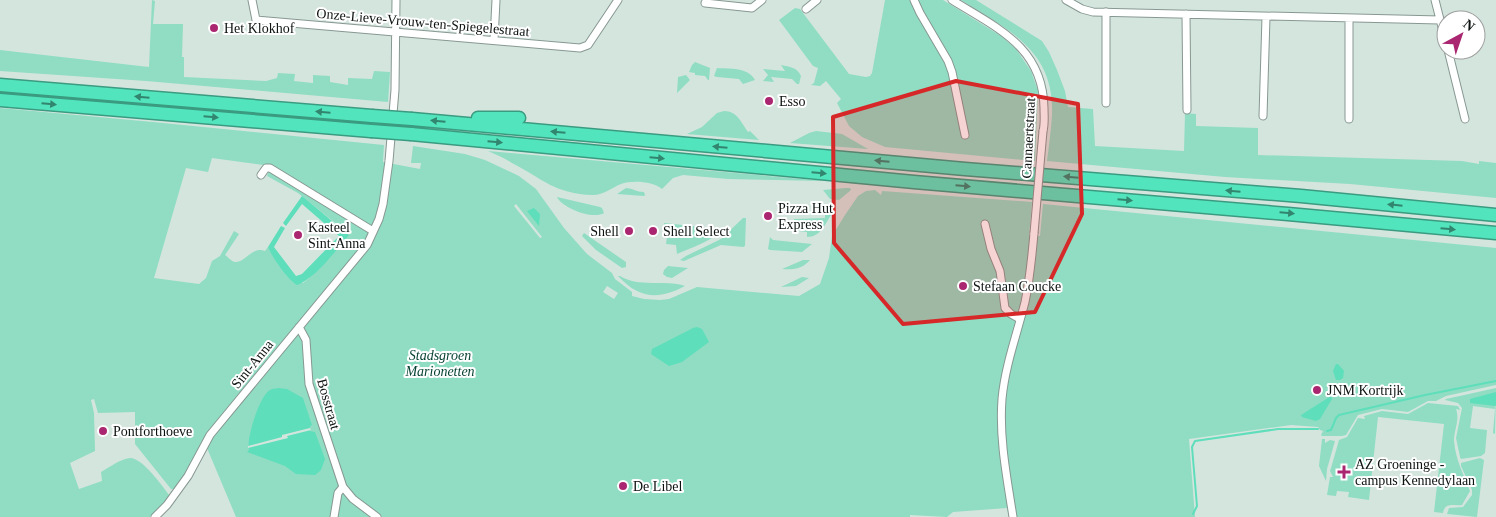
<svg xmlns="http://www.w3.org/2000/svg" width="1496" height="517" font-family="'Times New Roman',serif">
  <style>
    .green { fill: #90ddc3; fill-rule: evenodd }
    .water { fill: #5edeba }
    .pier { fill: #d4e5de }
    .lines { fill: none; stroke-linecap: round; stroke-linejoin: round }
    .stream { stroke: #5edeba; stroke-width: 2 }
    .street-casing { stroke: #879892; stroke-width: 9 }
    .highway-casing { stroke: #3a9b80; stroke-width: 15 }
    .street { stroke: #fff; stroke-width: 7 }
    .highway { stroke: #52e5bd; stroke-width: 12 }
    .street-bridge-casing { stroke: #879892; stroke-width: 9; stroke-linecap: butt }
    .highway-bridge-casing { stroke: #3a9b80; stroke-width: 15; stroke-linecap: butt }
    .street-bridge { stroke: #fff; stroke-width: 7 }
    .highway-bridge { stroke: #52e5bd; stroke-width: 12 }
    .oneway { fill: #32866f }
    .marked { fill: #d62828; fill-opacity: 0.2; stroke: #d62828; stroke-width: 4; stroke-linejoin: round }
    .poi-dot { fill: #aa2670; stroke: #fff; stroke-width: 2 }
    .labels { text-anchor: middle; stroke-width: 4; stroke-linejoin: round; paint-order: stroke }
    .street-label { font-size: 14px; fill: #0c1210; stroke: #fff }
    .poi-label { font-size: 14px; fill: #0c1210; stroke: #fff; text-anchor: start }
    .park-label { font-size: 14px; font-style: italic; fill: #094334; stroke: #fff }
  </style>
  <rect width="100%" height="100%" fill="#d4e5de"/>
  <path class="green" d="M152 0 155 1 153 24H183L182 57H184V77L266 81 277 78 278 73 295 74 294 81 313 83V75L330 76V82L348 85V78L372 79 374 71 390 72 388 102 146 81 0 71V50L149 67Z
    M885 0H943L1001 36 1016 49 1031 71 1038 91 1035 161 885 147 862 137 849 126 837 103 841 99 826 81 820 86 811 85 814 83 818 68 813 66 779 20 795 8 800 9 849 74 866 77 870 76 872 73Z
    M961 0H976L1042 41 1049 52 1057 70 1065 91 1068 107 1093 109 1095 146 1184 151 1185 113 1196 114V126L1258 128V155L1462 161 1479 164V161L1496 163V198L1350 184 1225 177 1047 161C1049 146 1051 130 1052 115 1055 50 1008 30 961 0Z
    M258 25 292 28 291 31 258 28Z
    M695 62 710 68 709 80H708L705 76 695 75V73L689 72 692 65Z
    M781 65C790 67 797 67 801 76L799 84H797L792 79 771 77 774 82 763 81 768 75 763 69 785 71Z
    M717 68C730 69 748 67 755 80L743 84 739 79 717 77 714 76Z
    M686 75 690 80 677 93 678 77Z
    M0 108 153 122 384 145 383 162 420 169 421 163H411L413 146 465 154 485 160 519 176 536 189 564 228 587 254 612 273 615 279 632 292V296L644 299 660 300 669 299 697 287 799 296 820 284 829 258 832 236 845 215 858 196 866 191 875 190 881 195 882 191 1032 202 1029 236H1040L1043 204 1496 248V385L1446 396 1436 401H1428L1408 412 1382 409 1358 415 1346 435 1342 436H1322L1321 435 1323 431 1320 430 1318 427 1291 425 1189 439 1195 517H1009L1007 508 953 512 947 517 910 515V517H236L207 448 198 451 191 466 174 489H171L135 444V412L98 413 94 399 91 400 94 413 95 451 70 463 79 489 102 481 101 472C110 467 120 459 130 458 143 458 162 486 170 496L150 517H0ZM212 158 271 166 267 176 298 193 349 234 332 254 308 279 303 283H294L273 256 268 247 265 251C252 246 245 263 235 262 232 262 227 256 225 255L239 234 234 231 220 256 212 261 206 278 199 284 154 278 186 168 208 172ZM516 204 542 237 540 238 514 206ZM607 286 618 293 614 299 603 292Z
    M724 111C737 111 741 122 748 132L750 131 759 140 687 134 702 127 717 113Z
    M816 131 842 134 868 149 790 143 809 133Z
    M488 151 825 181 728 179 683 175 673 178 662 189C653 181 631 180 621 184 611 188 604 195 593 195 555 194 543 179 512 163 505 158 496 155 488 151Z
    M626 188C632 188 636 192 644 192L645 195 644 196 617 194Z
    M846 188H850L851 190 839 200 830 199 823 190Z
    M557 197 600 207 602 208 604 213C593 220 562 208 557 197Z
    M825 213H829L831 215C824 226 820 237 807 237V232L788 230 789 224 793 225 794 219 825 218Z
    M743 218H746L745 246 743 247 721 245 684 261 680 260 686 256 721 239Z
    M664 223 721 229C712 242 692 247 677 254L676 245 666 244 667 237H663Z
    M584 233 626 262V267L622 268 596 250 582 236Z
    M770 237 773 240 812 244 802 252 770 250 768 249Z
    M803 260H810C802 269 794 270 782 269Z
    M668 266 688 268 672 278 667 277 663 274 664 270Z
    M620 276C639 288 664 279 685 286 659 300 639 299 618 276Z
    M802 277 809 278 796 286 781 287Z
    M1496 388 1495 434 1493 433 1495 409 1473 406 1470 428 1487 430 1485 453 1481 456 1461 459 1460 457 1456 438 1462 408 1458 403 1445 400 1446 399Z
    M1428 403 1458 406 1460 410 1456 409C1460 420 1454 430 1454 441 1456 461 1463 473 1470 491L1462 505C1453 506 1445 502 1443 513L1434 512 1444 424 1378 417 1369 500 1348 497 1349 492 1337 491 1336 496 1327 495 1330 477H1333L1330 471 1331 468 1339 440 1347 437 1358 418 1365 419 1364 416 1382 411 1408 414Z
    M1322 439H1325V443L1330 440 1335 441 1327 469 1326 481 1319 466Z
    M1480 458 1484 460 1477 517 1447 514 1449 508 1463 507 1472 495V490L1461 466V463Z"/>
  <path class="water" d="M302 196 349 235C336 250 316 278 297 285 288 280 272 257 268 247L281 226 285 228 274 247 296 276 302 274 339 236 302 204 286 226 283 223Z
    M534 208 540 214 539 226 527 211Z
    M697 327 702 329 709 342 682 362 669 366 651 354 652 349 693 328Z
    M1336 364H1338L1344 371 1343 378 1340 380H1336L1333 371Z
    M278 388 287 389 303 398 312 425 310 426V431L315 432 325 459 321 470 315 475 296 474 285 466 247 452 249 450C246 440 259 396 270 390 273 388 276 389 278 388Z
    M1496 392V406L1470 403V399Z
    M1331 396 1332 399 1320 419 1316 421 1302 417 1301 415Z"/>
  <path class="pier" d="M310 428 311 430 287 436 288 438 248 448V446L282 437V435Z"/>
  <g class="lines">
    <path class="stream" d="M1327 431 1331 430 1336 418 1339 415 1425 395 1496 381
      M1193 514 1197 506 1192 447 1195 441 1278 429H1318"/>
    <g class="street-casing">
      <path id="street" d="M252 0 256 20 580 48 588 45 618 0
        M914 0 920 13 948 61 952 72 965 135
        M952 0C997 28 1043 47 1044 108 1044 116 1045 123 1043 131
        M1066 0 1082 9 1093 12 1440 20
        M1435 0 1446 43
        M705 3 752 8 762 0
        M806 9 817 0
        M1186 14 1187 110
        M494 40 496 0
        M1448 50 1465 119
        M1106 103V12
        M1263 116 1266 17
        M1349 119V18
        M261 175 266 168H270L373 231
        M985 224 991 249 1000 271 1005 308 1011 314 1020 319
        M299 327 306 340 309 384 343 487 353 499 377 517
        M155 517 167 505 188 476 210 435 367 245 379 219 383 204 389 161 395 90 396 0
        M334 517 338 493 343 487
        M1013 517C1007 478 999 439 1002 399 1005 366 1017 334 1025 302 1030 279 1032 256 1034 233"/>
    </g>
    <g class="highway-casing">
      <path id="highway" d="M0 85 372 116
        M0 100 371 131
        M478 118H519
        M412 119 965 169 1301 196 1496 215
        M411 134 914 182 1288 214 1496 233"/>
    </g>
    <use href="#street" class="street"/>
    <use href="#highway" class="highway"/>
    <g class="street-bridge-casing">
      <path id="street-bridge" d="M1034 233 1043 131"/>
    </g>
    <g class="highway-bridge-casing">
      <path id="highway-bridge" d="M372 116 412 119
        M371 131 411 134"/>
    </g>
    <use href="#street-bridge" class="street-bridge"/>
    <use href="#highway-bridge" class="highway-bridge"/>
  </g>
  <defs><path id="oneway-solid" d="M-6-.8H1V-3.2L6.5 0L1 3.2V.8H-6Z" transform="scale(1.25)"/></defs>
  <g class="oneway">
    <use href="#oneway-solid" transform="translate(142 97) rotate(-175)"/>
    <use href="#oneway-solid" transform="translate(49 104) rotate(5)"/>
    <use href="#oneway-solid" transform="translate(323 112) rotate(-175)"/>
    <use href="#oneway-solid" transform="translate(211 117) rotate(5)"/>
    <use href="#oneway-solid" transform="translate(438 121) rotate(-175)"/>
    <use href="#oneway-solid" transform="translate(558 132) rotate(-175)"/>
    <use href="#oneway-solid" transform="translate(495 142) rotate(5)"/>
    <use href="#oneway-solid" transform="translate(720 147) rotate(-175)"/>
    <use href="#oneway-solid" transform="translate(657 158) rotate(5)"/>
    <use href="#oneway-solid" transform="translate(882 161) rotate(-175)"/>
    <use href="#oneway-solid" transform="translate(819 173) rotate(5)"/>
    <use href="#oneway-solid" transform="translate(1071 177) rotate(-175)"/>
    <use href="#oneway-solid" transform="translate(963 186) rotate(5)"/>
    <use href="#oneway-solid" transform="translate(1233 191) rotate(-175)"/>
    <use href="#oneway-solid" transform="translate(1125 200) rotate(5)"/>
    <use href="#oneway-solid" transform="translate(1395 205) rotate(-174)"/>
    <use href="#oneway-solid" transform="translate(1287 213) rotate(5)"/>
    <use href="#oneway-solid" transform="translate(1448 229) rotate(5)"/>
  </g>
  <path class="marked" d="M956 81 1078 104 1082 214 1035 312 903 324 834 243 833 117Z"/>
  <g class="poi-dot">
    <circle cx="214" cy="28" r="5"/>
    <circle cx="769" cy="101" r="5"/>
    <circle cx="768" cy="216" r="5"/>
    <circle cx="629" cy="231" r="5"/>
    <circle cx="653" cy="231" r="5"/>
    <circle cx="298" cy="235" r="5"/>
    <circle cx="963" cy="286" r="5"/>
    <circle cx="1317" cy="390" r="5"/>
    <circle cx="103" cy="431" r="5"/>
    <path d="M1341.5 464.5h5v5h5v5h-5v5h-5v-5h-5v-5h5z"/>
    <circle cx="623" cy="486" r="5"/>
  </g>
  <g class="labels">
    <g class="street-label">
      <text transform="translate(423 22) rotate(5)" y="5">Onze-Lieve-Vrouw-ten-Spiegelestraat</text>
      <text transform="translate(1028 138) rotate(-87)" y="5">Cannaertstraat</text>
      <text transform="translate(252 364) rotate(-51)" y="5">Sint-Anna</text>
      <text transform="translate(329 404) rotate(74)" y="5">Bosstraat</text>
    </g>
    <g class="poi-label">
      <text x="224" y="33">Het Klokhof</text>
      <text x="779" y="106">Esso</text>
      <text x="778" y="213">Pizza Hut<tspan x="778" dy="16">Express</tspan></text>
      <text x="308" y="232">Kasteel<tspan x="308" dy="16">Sint-Anna</tspan></text>
      <text x="619" y="236" text-anchor="end">Shell</text>
      <text x="663" y="236">Shell Select</text>
      <text x="973" y="291">Stefaan Coucke</text>
      <text x="1327" y="395">JNM Kortrijk</text>
      <text x="113" y="436">Pontforthoeve</text>
      <text x="1355" y="469">AZ Groeninge -<tspan x="1355" dy="16">campus Kennedylaan</tspan></text>
      <text x="633" y="491">De Libel</text>
    </g>
    <g class="park-label">
      <text x="440" y="360">Stadsgroen<tspan x="440" dy="16">Marionetten</tspan></text>
    </g>
  </g>
  <g transform="translate(1461 35) rotate(40)"><circle r="24" fill="#ffffff" stroke="#9ea09f"/>
  <path d="M0-4L9 19L0 12L-9 19Z" fill="#aa2670"/>
  <text y="-8" font-size="14" font-weight="bold" text-anchor="middle" fill="#0c1210">N</text>
  </g>
</svg>
